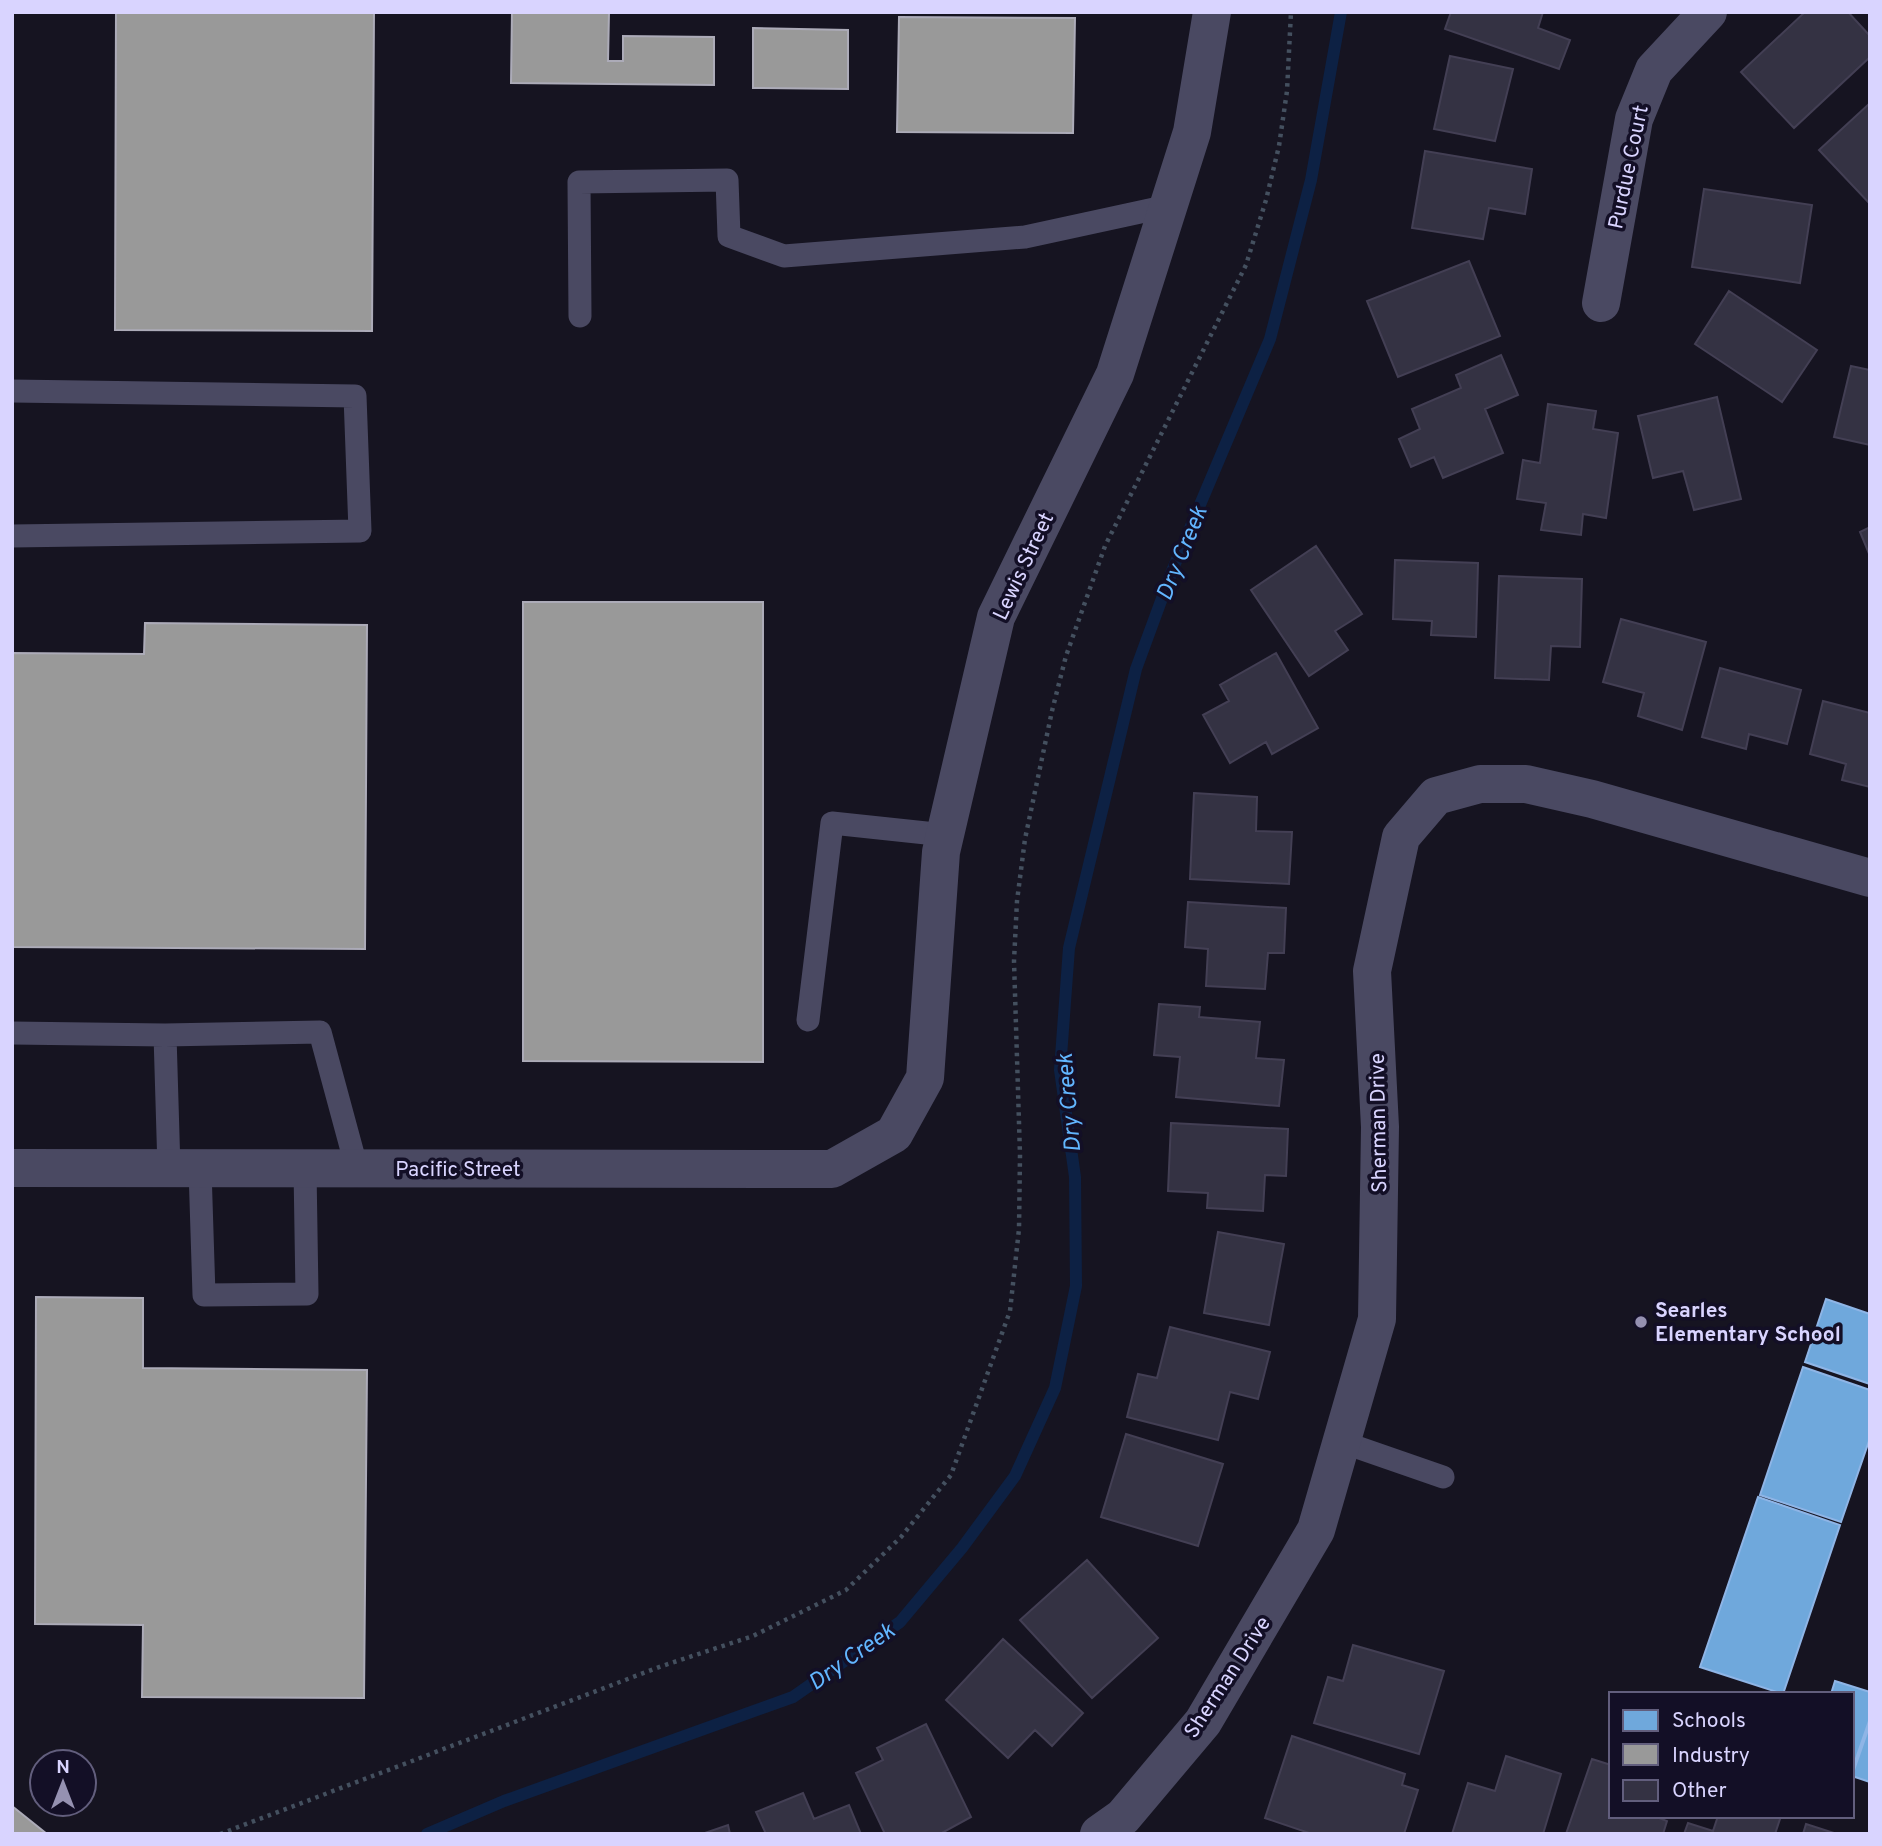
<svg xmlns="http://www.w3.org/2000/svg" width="1882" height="1846" font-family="Overpass,sans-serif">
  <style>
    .schools { fill: #6fa8dc; stroke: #8fb5e6; stroke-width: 2 }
    .industry { fill: #999; stroke: #acabb8; stroke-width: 2 }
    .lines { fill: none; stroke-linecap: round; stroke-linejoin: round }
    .stream { stroke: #0d2144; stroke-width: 12 }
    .building { fill: #343243; stroke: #433f54; stroke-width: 2 }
    .path { stroke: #44505f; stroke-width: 4.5; stroke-dasharray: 3.5 5; stroke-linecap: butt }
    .service { stroke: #4a4962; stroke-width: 23 }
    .minor { stroke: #4a4962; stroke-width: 38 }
    .poi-dot { fill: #9591b1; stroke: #130f26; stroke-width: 2.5 }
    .labels { text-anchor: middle; stroke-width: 7; stroke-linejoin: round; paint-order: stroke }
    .street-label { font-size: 21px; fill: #d9d4ff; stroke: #130f26 }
    .poi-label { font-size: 21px; font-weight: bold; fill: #d9d4ff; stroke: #130f26; text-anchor: start }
    .water-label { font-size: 23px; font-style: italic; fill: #62b6ff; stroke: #130f26 }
  </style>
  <rect width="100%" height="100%" fill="#161421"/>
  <path class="schools" d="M1826 1299 1870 1314V1384L1805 1362Z
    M1803 1367 1870 1390V1438L1841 1522 1760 1495Z
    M1758 1497 1840 1525 1783 1694 1700 1667Z
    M1835 1681 1870 1692V1718L1852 1770V1694H1831Z
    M1870 1724V1782L1852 1776Z"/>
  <path class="industry" d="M116 12H374L372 331 115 330Z
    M512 12H609L608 61H623V36L714 37V85L511 83Z
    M899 17 1075 18 1073 133 897 132Z
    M753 28 848 30V89L753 88Z
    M523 602H763V1062L523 1061Z
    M145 623 367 625 365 949 12 947V653L144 654Z
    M36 1297 143 1298V1368L367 1370 364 1698 142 1697 143 1625 35 1624Z
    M12 1806 47 1834H12Z"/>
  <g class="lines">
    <path class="stream" d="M427 1834 504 1801 793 1697 900 1622 962 1548 1015 1476 1055 1388 1076 1286 1075 1177 1060 1070 1069 948 1136 669 1172 571 1270 339 1311 180 1341 12"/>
  </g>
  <path class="building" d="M1451 12H1543L1538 28 1570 40 1559 69 1445 29Z
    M1805 12H1848L1870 36V57L1794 128 1741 72Z
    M1450 56 1513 69 1495 141 1434 129Z
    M1870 103V204L1819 150Z
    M1425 151 1532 169 1525 214 1489 208 1483 239 1412 228Z
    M1704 189 1812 205 1800 283 1692 267Z
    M1469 261 1500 336 1398 377 1367 301Z
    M1729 291 1817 350 1782 402 1695 344Z
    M1501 355 1518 395 1485 409 1503 453 1443 478 1434 457 1411 467 1399 439 1420 429 1412 409 1461 388 1456 375Z
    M1851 366 1870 370V445L1834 437Z
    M1717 397 1741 499 1694 510 1683 471 1653 478 1638 416Z
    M1548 404 1596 411 1593 429 1618 433 1606 518 1583 514 1581 535 1541 530 1546 503 1517 499 1523 460 1540 463Z
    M1870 527V556L1860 532Z
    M1316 546 1362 614 1335 631 1348 650 1309 676 1251 590Z
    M1395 560 1478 563 1476 637 1431 635 1432 621 1393 619Z
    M1499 576 1582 579 1580 647 1551 646 1549 680 1495 678Z
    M1621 619 1706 642 1682 730 1638 716 1644 693 1603 682Z
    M1276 653 1318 728 1272 754 1266 742 1230 763 1203 715 1229 701 1220 685Z
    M1720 668 1801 690 1787 744 1749 734 1746 749 1702 737Z
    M1823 701 1870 713V787L1842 780 1846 764 1810 754Z
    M1194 793 1257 797 1256 831 1292 832 1289 884 1190 879Z
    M1188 902 1286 908 1284 953H1268L1265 989 1206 986 1208 949 1185 947Z
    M1159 1004 1200 1007 1199 1017 1260 1022 1256 1058 1284 1060 1279 1106 1176 1097 1180 1057 1154 1055Z
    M1171 1123 1288 1129 1286 1176 1265 1175 1263 1211 1207 1208 1208 1193 1168 1191Z
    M1218 1232 1284 1244 1269 1325 1204 1313Z
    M1170 1327 1270 1352 1258 1399 1230 1392 1218 1440 1127 1417 1138 1374 1157 1378Z
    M1126 1434 1223 1464 1198 1546 1101 1517Z
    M1087 1560 1158 1638 1092 1698 1020 1620Z
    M1003 1639 1083 1713 1052 1746 1035 1730 1008 1758 946 1700Z
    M1353 1645 1444 1671 1419 1754 1314 1723 1328 1677 1343 1681Z
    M926 1724 971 1817 940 1834H885L856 1773 883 1760 877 1748Z
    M1292 1736 1405 1774 1402 1785 1418 1790 1404 1834H1312L1265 1818Z
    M1506 1756 1561 1774 1543 1834H1452L1468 1783 1495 1791Z
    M1592 1759 1611 1765V1816H1654L1667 1821 1663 1834H1566Z
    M803 1793 814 1819 849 1805 861 1834H766L756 1812Z
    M1718 1816H1781L1775 1834H1684L1688 1823 1713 1831Z
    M1806 1824 1837 1834H1803Z
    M728 1825 730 1834H702Z"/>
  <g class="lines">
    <path class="path" d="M220 1834 662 1666 753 1636 846 1590 901 1537 951 1475 1010 1311 1019 1229 1020 1155 1014 961 1017 901 1025 839 1052 711 1066 656 1105 546 1246 265 1266 200 1279 146 1287 91 1291 12"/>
    <path class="service" d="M580 316 579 182 727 180 729 236 784 256 1025 237 1168 206
      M12 391 355 396 360 531 12 536
      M808 1020 832 823 945 835
      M12 1033 165 1035 320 1032 357 1169
      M165 1035 169 1169
      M200 1169 204 1295 307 1294 305 1169
      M1342 1442 1443 1477"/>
    <path class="minor" d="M1601 303 1634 119 1654 70 1708 12
      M12 1168 832 1169 894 1134 925 1078 941 852 996 617 1115 374 1192 132 1212 12
      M1099 1834 1123 1817 1203 1722 1316 1530 1377 1319 1380 1127 1372 971 1401 837 1436 796 1480 784H1526L1592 799 1870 878"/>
  </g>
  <circle class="poi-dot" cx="1641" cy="1322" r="7"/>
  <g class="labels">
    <g class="street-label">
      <text transform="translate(1628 167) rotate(-78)" y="7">Purdue Court</text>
      <text transform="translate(1023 566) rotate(-65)" y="7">Lewis Street</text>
      <text transform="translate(1378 1123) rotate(-91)" y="7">Sherman Drive</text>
      <text x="458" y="1176">Pacific Street</text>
      <text transform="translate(1227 1677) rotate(-57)" y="7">Sherman Drive</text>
    </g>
    <g class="poi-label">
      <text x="1655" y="1317">Searles<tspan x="1655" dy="24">Elementary School</tspan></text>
    </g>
    <g class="water-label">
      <text transform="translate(1181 553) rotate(-68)" y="8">Dry Creek</text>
      <text transform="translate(1068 1103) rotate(-95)" y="8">Dry Creek</text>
      <text transform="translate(851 1656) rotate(-35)" y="8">Dry Creek</text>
    </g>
  </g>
  <rect width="1882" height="1846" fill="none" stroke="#d9d4ff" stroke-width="28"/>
  <rect x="1609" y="1692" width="245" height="126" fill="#130f26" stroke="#625e7d" stroke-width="2"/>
  <rect x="1623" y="1710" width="35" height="21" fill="#6fa8dc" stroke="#625e7d" stroke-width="2"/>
  <text x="1672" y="1727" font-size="21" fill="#d9d4ff">Schools</text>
  <rect x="1623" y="1744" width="35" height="21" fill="#999999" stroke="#625e7d" stroke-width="2"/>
  <text x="1672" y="1762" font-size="21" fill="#d9d4ff">Industry</text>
  <rect x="1623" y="1780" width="35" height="21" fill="#343243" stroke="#625e7d" stroke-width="2"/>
  <text x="1672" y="1797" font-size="21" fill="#d9d4ff">Other</text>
  <g transform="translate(63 1783)"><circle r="33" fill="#130f26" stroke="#625e7d" stroke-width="2"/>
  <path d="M0-5L12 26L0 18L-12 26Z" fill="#9591b1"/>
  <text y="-10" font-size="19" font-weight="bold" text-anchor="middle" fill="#d9d4ff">N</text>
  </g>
</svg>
